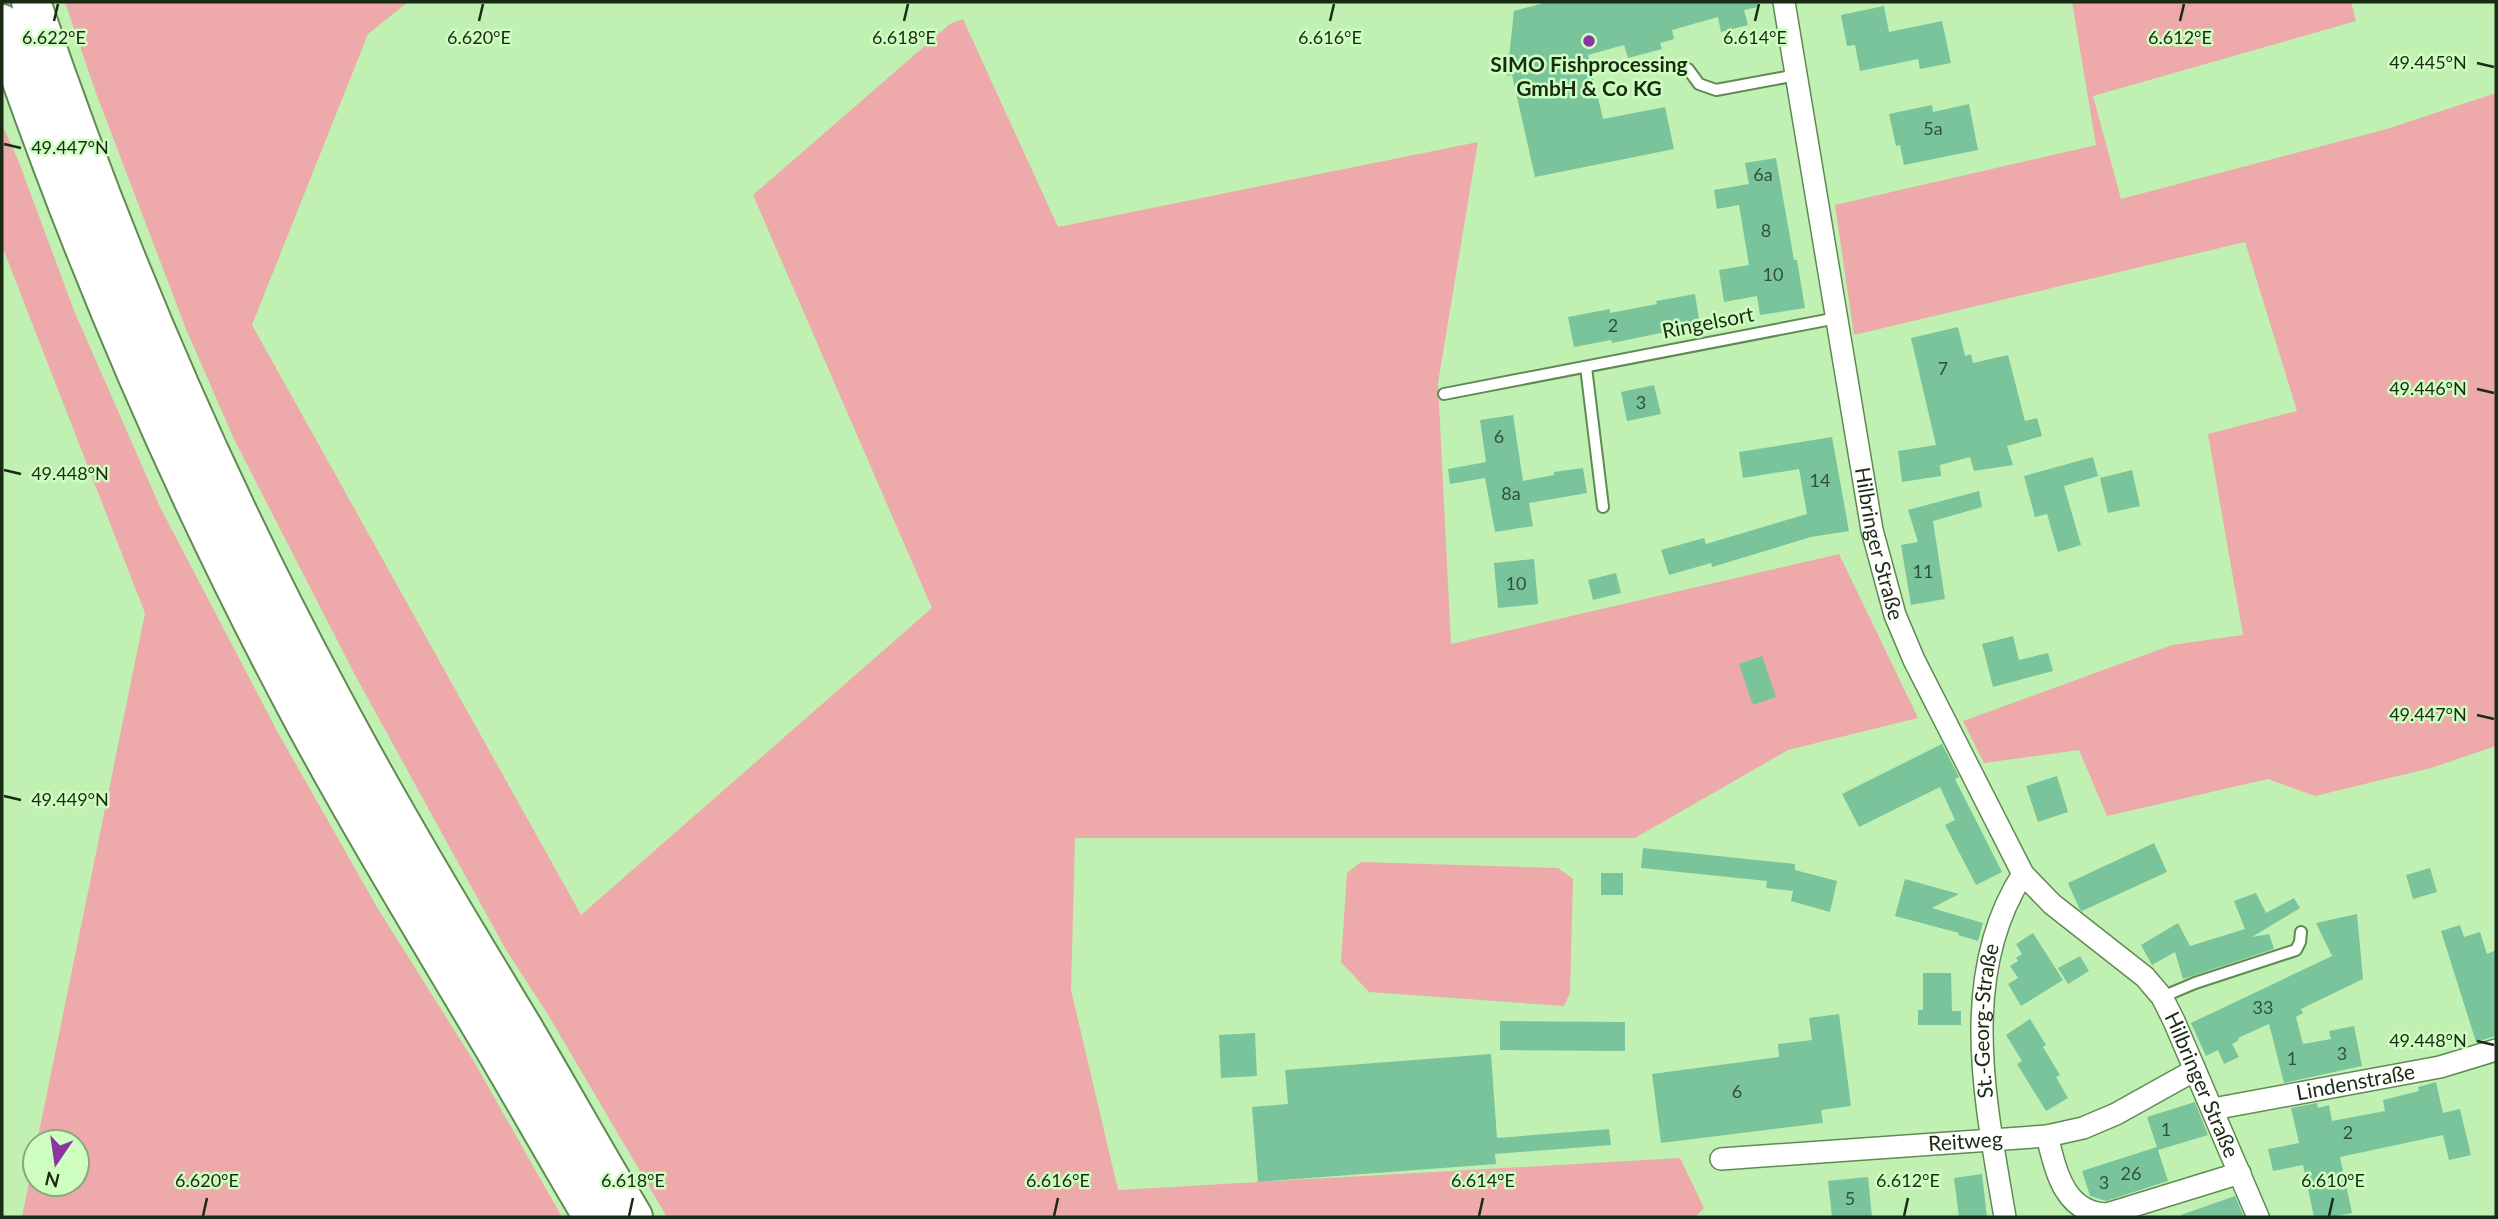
<svg xmlns="http://www.w3.org/2000/svg" width="2498" height="1219" font-family="Lato,sans-serif">
  <style>
    .green { fill: #eea9aa }
    .building { fill: #7ac49b }
    .lines { fill: none; stroke-linecap: round; stroke-linejoin: round }
    .service-casing { stroke: #5f8b52; stroke-width: 14 }
    .minor-casing { stroke: #5f8b52; stroke-width: 24 }
    .motorway-casing { stroke: #5f8b52; stroke-width: 42 }
    .service { stroke: #fff; stroke-width: 10 }
    .minor { stroke: #fff; stroke-width: 21 }
    .motorway { stroke: #fff; stroke-width: 38 }
    .ticks { fill: none; stroke: #1a2b14; stroke-width: 2.5 }
    .poi-dot { fill: #8b35a2; stroke: #cefec0; stroke-width: 2.5 }
    .labels { text-anchor: middle; stroke-width: 5; stroke-linejoin: round; paint-order: stroke }
    .number-label { font-size: 18px; fill: #325136 }
    .poi-label { font-size: 21px; font-weight: bold; fill: #1a2b14; stroke: #cefec0 }
    .street-label { font-size: 21px; fill: #1a2b14; stroke: #cefec0 }
    .ticks-label { font-size: 18px; text-anchor: middle; fill: #1a2b14; stroke: #cefec0; stroke-width: 5; stroke-linejoin: round; paint-order: stroke }
  </style>
  <rect width="100%" height="100%" fill="#c1f0b3"/>
  <path class="green" d="M65 2H408L368 34 252 325 581 915 932 608 753 195 950 24 963 19 1058 227 1478 142 1438 383 1451 644 1839 554 1918 718 1788 750 1635 838H1075L1071 990 1118 1190 1680 1158 1704 1208 1695 1217H667L547 1013 505 948 355 675 234 439 186 329 96 93Z
    M2072 2H2351L2356 21 2093 96 2121 199 2387 129 2496 93V746L2431 768 2315 796 2268 779 2107 816 2079 750 1984 763 1963 721 2172 645 2243 635 2208 434 2297 411 2245 242 1854 335 1835 205 2096 145Z
    M2 124 18 160 75 313 160 507 277 731 378 909 473 1060 562 1217H22L35 1152V1184H77V1142H37L145 613 2 246Z
    M1361 862 1558 868 1573 879 1570 993 1564 1006 1369 992 1341 962 1347 873Z"/>
  <path class="building" d="M1548 2H1757L1758 7 1744 10 1748 25 1721 32 1718 17 1672 30 1674 39 1660 43 1662 49 1628 58 1624 45 1588 55 1603 119 1665 107 1674 149 1535 177 1512 75 1507 76 1514 11Z
    M1884 6 1889 32 1942 21 1951 63 1920 69 1918 59 1860 71 1855 45 1847 46 1841 15Z
    M1969 104 1978 150 1904 165 1900 145 1896 146 1889 114 1932 105 1933 112Z
    M1776 158 1794 260H1797L1805 308 1760 315 1757 296 1724 302 1719 270 1749 265 1739 205 1717 209 1714 190 1749 184 1745 163Z
    M1695 294 1700 325 1612 343 1611 340 1574 347 1568 317 1610 309V313L1657 304 1656 301Z
    M1958 327 1965 356 1971 354 1973 363 2008 355 2025 421 2037 418 2042 436 2007 446 2013 465 1974 471 1970 457 1940 465 1941 476 1902 482 1898 451 1936 445 1911 338Z
    M1654 385 1661 414 1627 421 1621 392Z
    M1513 415 1523 481 1554 475V472L1583 468 1587 493 1529 503 1533 526 1495 532 1485 478 1450 484 1448 469 1486 462 1480 420Z
    M1832 437 1849 531 1811 537 1712 567 1711 563 1669 575 1661 550 1704 538 1706 544 1807 514 1799 469 1743 478 1739 452Z
    M2093 457 2098 476 2064 486 2081 545 2058 552 2047 514 2035 517 2024 476Z
    M2132 470 2140 506 2108 513 2100 478Z
    M1979 491 1982 507 1933 521 1945 599 1911 605 1901 545 1918 542 1908 510Z
    M1534 559 1538 604 1498 608 1494 563Z
    M1616 573 1621 593 1593 600 1588 580Z
    M2013 636 2019 660 2048 653 2053 671 1993 687 1982 644Z
    M1762 656 1776 697 1753 705 1739 664Z
    M1942 744 1959 777 1955 779 2002 872 1976 885 1945 825 1955 820 1940 787 1859 827 1842 794Z
    M2057 776 2068 812 2038 822 2026 786Z
    M2154 843 2167 872 2082 911 2080 910 2068 883Z
    M1643 848 1795 864V870L1837 881 1830 912 1791 901 1793 891 1766 888 1767 881 1641 868Z
    M2430 868 2437 892 2413 899 2406 875Z
    M1601 873H1623V895H1601Z
    M1905 879 1959 894 1932 908 1983 923 1978 941 1958 935 1959 933 1895 916Z
    M2256 893 2266 913 2294 898 2300 908 2252 937 2269 934 2274 949 2183 979 2175 952 2152 965 2141 945 2178 923 2190 946 2245 929 2234 901Z
    M2357 914 2363 979 2301 1009 2303 1013 2296 1017 2303 1044 2331 1039 2329 1031 2354 1026 2362 1066 2284 1083 2269 1024 2238 1038 2239 1040 2232 1044 2239 1057 2224 1064 2218 1050 2206 1056 2191 1023 2332 956 2316 923Z
    M2460 925 2464 937 2480 932 2487 954 2496 950V1036L2476 1042 2441 931Z
    M2033 933 2063 980 2021 1006 2008 984 2018 978 2010 966 2018 961 2016 958 2022 954 2016 944Z
    M2080 956 2089 971 2068 984 2058 968Z
    M1923 973H1951L1952 1011H1961V1025H1918V1010H1923Z
    M1839 1014 1851 1106 1821 1110 1823 1123 1661 1143 1652 1074 1779 1057 1778 1044 1812 1040 1809 1018Z
    M2030 1019 2046 1045 2043 1047 2060 1075 2056 1077 2068 1098 2046 1111 2017 1064 2022 1061 2006 1035Z
    M1500 1021 1625 1022V1051L1500 1050Z
    M1255 1033 1257 1076 1221 1078 1219 1035Z
    M1491 1054 1497 1138 1609 1129 1611 1145 1495 1154 1496 1164 1258 1182 1252 1107 1288 1104 1285 1070Z
    M2436 1082 2443 1113 2460 1109 2471 1155 2449 1160 2443 1135 2340 1157 2352 1213 2331 1217H2314L2303 1165 2273 1171 2268 1149 2299 1143 2291 1108 2317 1103 2318 1108 2329 1105 2332 1121 2385 1111 2383 1100 2419 1091 2418 1087Z
    M2195 1102 2208 1135 2158 1150 2147 1117Z
    M2157 1147 2168 1181 2106 1201 2090 1196 2082 1171Z
    M1982 1174 1987 1217H1959L1954 1178Z
    M1868 1177 1872 1217H1832L1828 1181Z
    M2235 1196 2244 1217H2181V1215Z"/>
  <g class="lines">
    <g class="service-casing">
      <path id="service" d="M1688 69 1699 84 1716 90 1797 75
        M1586 367 1603 507
        M1444 394 1837 318
        M2162 997 2195 983 2296 950 2300 942 2301 932"/>
    </g>
    <g class="minor-casing">
      <g id="minor">
        <path id="s1" d="M1784 2 1872 530 1895 615 1914 660 2023 874 2052 904 2145 977 2162 997 2174 1021 2258 1217"/>
        <path id="s2" d="M2213 1109 2440 1067 2496 1050"/>
        <path d="M2047 1136C2056 1171 2064 1213 2107 1214L2240 1173"/>
        <path id="s3" d="M1721 1159 2047 1136 2083 1128 2116 1114 2195 1070"/>
        <path id="s4" d="M2005 1217C1986 1105 1957 976 2023 874"/>
      </g>
    </g>
    <g class="motorway-casing">
      <path id="motorway" d="M31 2C112 241 211 474 331 697 391 810 457 919 523 1028 560 1091 596 1155 633 1217
        M2 24C83 261 182 492 300 713 361 827 429 938 495 1049 528 1105 560 1162 593 1217"/>
    </g>
    <use href="#service" class="service"/>
    <use href="#minor" class="minor"/>
    <use href="#motorway" class="motorway"/>
  </g>
  <path class="ticks" d="M54 21 58 4M479 21 483 4M904 21 908 4M1330 21 1334 4M1755 21 1759 4M2180 21 2184 4M2477 63 2494 67M4 144 21 148M2477 389 2494 393M4 470 21 474M2477 715 2494 719M4 796 21 800M2477 1041 2494 1045M203 1216 207 1198M629 1216 633 1198M1054 1216 1058 1198M1479 1216 1483 1198M1904 1216 1908 1198M2329 1216 2333 1198"/>
  <circle class="poi-dot" cx="1589" cy="41" r="7"/>
  <g class="labels">
    <g class="number-label">
      <text x="1933" y="135">5a</text>
      <text x="1763" y="181">6a</text>
      <text x="1766" y="237">8</text>
      <text x="1773" y="281">10</text>
      <text x="1613" y="332">2</text>
      <text x="1943" y="375">7</text>
      <text x="1641" y="409">3</text>
      <text x="1499" y="443">6</text>
      <text x="1820" y="487">14</text>
      <text x="1511" y="500">8a</text>
      <text x="1923" y="578">11</text>
      <text x="1516" y="590">10</text>
      <text x="2263" y="1014">33</text>
      <text x="2342" y="1060">3</text>
      <text x="2292" y="1065">1</text>
      <text x="1737" y="1098">6</text>
      <text x="2166" y="1136">1</text>
      <text x="2348" y="1139">2</text>
      <text x="2131" y="1180">26</text>
      <text x="2104" y="1189">3</text>
      <text x="1850" y="1205">5</text>
    </g>
    <g class="poi-label">
      <text x="1589" y="72">SIMO Fishprocessing<tspan x="1589" dy="24">GmbH &amp; Co KG</tspan></text>
    </g>
    <g class="street-label">
      <text transform="translate(1708 323) rotate(-11)" y="7">Ringelsort</text>
      <text dy="7" stroke="none"><textPath href="#s1" startOffset="550">Hilbringer Straße</textPath></text>
      <text dy="7" stroke="none"><textPath href="#s4" startOffset="198">St.-Georg-Straße</textPath></text>
      <text dy="7" stroke="none"><textPath href="#s2" startOffset="145">Lindenstraße</textPath></text>
      <text dy="7" stroke="none"><textPath href="#s1" startOffset="1195">Hilbringer Straße</textPath></text>
      <text dy="7" stroke="none"><textPath href="#s3" startOffset="245">Reitweg</textPath></text>
    </g>
  </g>
  <g class="ticks-label">
    <text x="54" y="44">6.622°E</text>
    <text x="479" y="44">6.620°E</text>
    <text x="904" y="44">6.618°E</text>
    <text x="1330" y="44">6.616°E</text>
    <text x="1755" y="44">6.614°E</text>
    <text x="2180" y="44">6.612°E</text>
    <text x="2428" y="69">49.445°N</text>
    <text x="70" y="154">49.447°N</text>
    <text x="2428" y="395">49.446°N</text>
    <text x="70" y="480">49.448°N</text>
    <text x="2428" y="721">49.447°N</text>
    <text x="70" y="806">49.449°N</text>
    <text x="2428" y="1047">49.448°N</text>
    <text x="207" y="1187">6.620°E</text>
    <text x="633" y="1187">6.618°E</text>
    <text x="1058" y="1187">6.616°E</text>
    <text x="1483" y="1187">6.614°E</text>
    <text x="1908" y="1187">6.612°E</text>
    <text x="2333" y="1187">6.610°E</text>
  </g>
  <rect width="2498" height="1219" fill="none" stroke="#1a2b14" stroke-width="7"/>
  <g transform="translate(56 1163) rotate(193)"><circle r="33" fill="#cefec0" stroke="#86aa7b" stroke-width="2"/>
  <path d="M0-5L12 26L0 18L-12 26Z" fill="#8b35a2"/>
  <text y="-10" font-size="19" font-weight="bold" text-anchor="middle" fill="#1a2b14">N</text>
  </g>
</svg>
